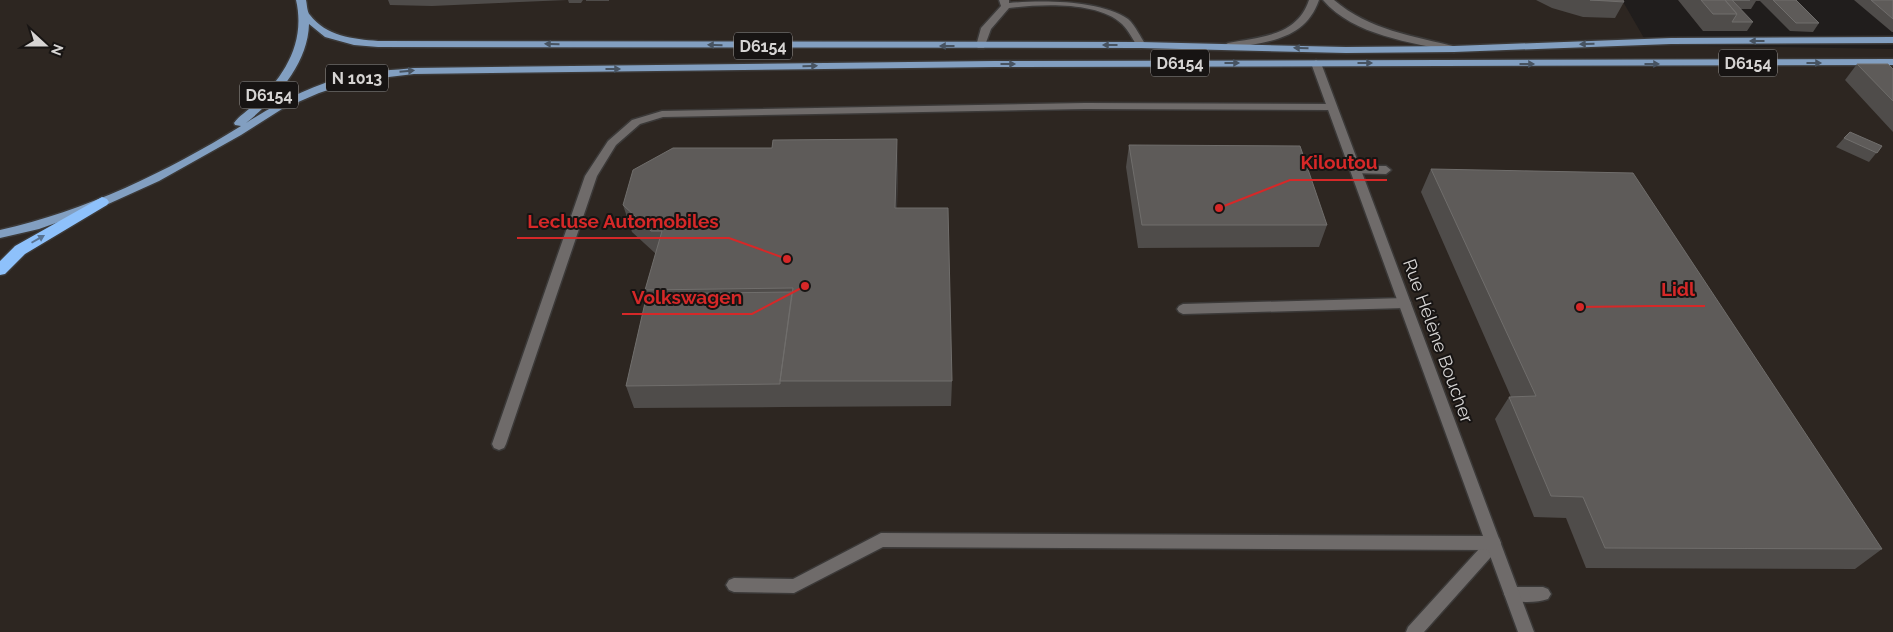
<svg xmlns="http://www.w3.org/2000/svg" width="1893" height="632" font-family="Raleway,sans-serif">
  <style>
    .built { fill: #2d2621 }
    .lines { fill: none; stroke-linecap: round; stroke-linejoin: round }
    .lane-casing { stroke: #3b3938; stroke-width: 3 }
    .street-casing { stroke: #3b3938; stroke-width: 3 }
    .secondary-casing { stroke: #3b3938; stroke-width: 3 }
    .primary-casing { stroke: #3b3938; stroke-width: 3 }
    .highway-casing { stroke: #3b3938; stroke-width: 3 }
    .lane { fill: #6f6b6a; fill-rule: evenodd }
    .street { fill: #6f6b6a; fill-rule: evenodd }
    .secondary { fill: #6f6b6a; fill-rule: evenodd }
    .primary { fill: #829fc1; fill-rule: evenodd }
    .highway { fill: #8ec1fb; fill-rule: evenodd }
    .wall { fill: #4f4c4a }
    .shaded-wall { fill: #363332 }
    .building { fill: #5e5b59; stroke: #706e6c }
    .oneway { fill: #475361 }
    .oneway2 { fill: #587393 }
    .labels { text-anchor: middle; stroke-width: 4; stroke-linejoin: round; paint-order: stroke }
    .shield { fill: #171413; stroke: #9d9a99; stroke-width: 1 }
    .shield-label { font-size: 16px; font-weight: bold; fill: #d6d4d3 }
    .street-label { font-size: 18px; fill: #d6d4d3; stroke: #171413 }
    .leader { fill: none; stroke: #d62828; stroke-width: 2 }
    .callout-dot { fill: #d62828; stroke: #171413; stroke-width: 2 }
    .callout-label { font-size: 19px; text-anchor: middle; font-weight: bold; fill: #d62828; stroke: #171413; stroke-width: 4; stroke-linejoin: round; paint-order: stroke }
  </style>
  <rect width="100%" height="100%" fill="#201d1c"/>
  <path class="built" d="M0 0H1622L1648 45 1893 49V632H0Z"/>
  <g class="lines">
    <g class="lane-casing">
      <path id="lane" d="M1085 103 1332 104 1337 107 1332 110 1085 109 663 117 640 124 616 145 597 176 506 444 504 448 499 450 494 448 492 444 585 176 608 141 632 120 662 111Z
        M1356 166H1386L1391 170 1386 174 1352 173 1351 170Z
        M1405 298 1409 300 1411 303 1409 306 1405 308 1183 314 1179 312 1177 309 1179 306 1183 304Z
        M1494 536 1499 538 1501 543 1499 548 1424 632H1406L1408 627 1489 538Z
        M1512 587H1543L1548 589 1551 594 1548 599C1537 603 1518 603 1507 599L1504 594 1507 589Z"/>
    </g>
    <g class="street-casing">
      <path id="street" d="M999 0H1009V3C1043 0 1100 0 1128 19 1136 26 1140 37 1146 45L1141 48 1138 47C1133 40 1129 31 1122 24 1098 1 1040 4 1009 8L991 29 984 48H978L976 46 981 28 1001 6Z
        M1316 60 1321 63 1534 632H1518L1488 550 883 547 794 593 734 592 729 590 726 585 729 580 734 578 793 579 881 533 1483 536 1311 63Z"/>
    </g>
    <g class="secondary-casing">
      <path id="secondary" d="M1309 0H1319C1305 41 1265 42 1228 49L1223 46 1228 43C1261 37 1297 36 1309 0Z
        M1323 0H1334C1369 30 1413 36 1457 47L1459 49 1454 52C1411 42 1354 36 1323 0Z"/>
    </g>
    <g class="primary-casing">
      <path id="primary" d="M296 0H306C307 4 307 12 310 15 326 36 353 39 378 41L1141 42 1346 47 1454 46 1671 38 1893 37V43L1671 44 1454 52 1346 53 1141 48 378 47 354 45 325 37 309 24C308 64 276 99 246 123 279 102 314 84 352 75 372 71 394 70 414 68L994 61 1893 59V65L994 67 414 74 355 81 319 93 282 109 241 135 159 181 106 205 39 229 0 238V230C85 211 167 172 241 126L235 125 234 123C239 116 247 111 254 105 284 77 306 43 296 0Z"/>
    </g>
    <g class="highway-casing">
      <path id="highway" d="M102 197 107 199 109 202 107 205 25 254 5 274 0 275V261L15 246Z"/>
    </g>
    <use href="#lane" class="lane"/>
    <use href="#street" class="street"/>
    <use href="#secondary" class="secondary"/>
    <use href="#primary" class="primary"/>
    <use href="#highway" class="highway"/>
  </g>
  <path class="wall" d="M388 0H567L432 6 390 5Z
    M568 0H583L581 3H569Z
    M586 0H609V1H586Z
    M1536 0H1623L1624 2 1615 18 1583 17 1552 8Z
    M1678 0H1796L1819 23 1813 32 1790 31 1760 1H1756L1751 9H1740L1753 22 1747 31H1703Z
    M1854 0H1893V32H1892Z
    M1857 64 1893 69V132L1845 80Z
    M1844 138 1882 146 1869 162 1836 147Z
    M1129 145 1327 225 1319 247 1138 248 1126 167Z
    M898 165 897 208 952 381 951 406 784 407 634 408 626 386 647 294 645 290 656 254 632 232 623 205Z
    M1431 169 1882 549 1855 569 1586 568 1566 518 1534 517 1495 419 1509 397H1511L1421 192Z"/>
  <path class="shaded-wall" d="M897 139 898 165 896 235 895 208Z"/>
  <path class="building" d="M1590 0H1623L1624 2 1591 0Z
    M1701 0H1725L1737 14H1713Z
    M1725 0H1750H1732L1753 22H1732L1737 14Z
    M1773 0H1796L1819 23H1796Z
    M1871 0H1893V19Z
    M1857 64H1888L1893 69V101Z
    M1850 132 1882 146 1877 153 1844 138Z
    M897 139 895 208H948L952 381H780L793 288 645 290 662 231H651L623 205 633 170 673 148H772L773 140Z
    M1129 145 1300 146 1327 225H1142Z
    M1431 169 1633 173 1882 549 1605 548 1583 497 1551 496 1509 397 1536 396Z
    M792 292 780 381V384L626 386 647 294Z"/>
  <defs><path id="oneway-solid" d="M-6-.8H1V-3.2L6.5 0L1 3.2V.8H-6Z" transform="scale(1.25)"/></defs>
  <g class="oneway">
    <use href="#oneway-solid" transform="translate(1757 41) rotate(180)"/>
    <use href="#oneway-solid" transform="translate(552 44) rotate(-179)"/>
    <use href="#oneway-solid" transform="translate(1587 44) rotate(178)"/>
    <use href="#oneway-solid" transform="translate(715 45) rotate(-179)"/>
    <use href="#oneway-solid" transform="translate(1110 45) rotate(180)"/>
    <use href="#oneway-solid" transform="translate(947 46) rotate(-180)"/>
    <use href="#oneway-solid" transform="translate(1301 48) rotate(-179)"/>
    <use href="#oneway-solid" transform="translate(1232 63)"/>
    <use href="#oneway-solid" transform="translate(1365 63)"/>
    <use href="#oneway-solid" transform="translate(1814 63)"/>
    <use href="#oneway-solid" transform="translate(1008 64)"/>
    <use href="#oneway-solid" transform="translate(1527 64)"/>
    <use href="#oneway-solid" transform="translate(1652 64)"/>
    <use href="#oneway-solid" transform="translate(810 66) rotate(-1)"/>
    <use href="#oneway-solid" transform="translate(613 69)"/>
    <use href="#oneway-solid" transform="translate(407 71) rotate(-5)"/>
  </g>
  <use class="oneway2" href="#oneway-solid" transform="translate(38 239) rotate(-30)"/>
  <g class="labels">
    <g class="shield">
      <rect x="734" y="32.5" width="58" height="27" rx="4"/>
      <rect x="1151" y="49.5" width="58" height="27" rx="4"/>
      <rect x="1719" y="49.5" width="58" height="27" rx="4"/>
      <rect x="326" y="64.5" width="62" height="27" rx="4"/>
      <rect x="240" y="81.5" width="58" height="27" rx="4"/>
    </g>
    <g class="shield-label">
      <text x="763" y="52">D6154</text>
      <text x="1180" y="69">D6154</text>
      <text x="1748" y="69">D6154</text>
      <text x="357" y="84">N 1013</text>
      <text x="269" y="101">D6154</text>
    </g>
    <g class="street-label">
      <text transform="translate(1438 341) rotate(70)" y="6">Rue Hélène Boucher</text>
    </g>
  </g>
  <path class="leader" d="M1219 208L1290 180H1387M787 259L729 238H517M1580 307L1651 306H1705M805 286L752 314H622"/>
  <g class="callout-dot">
    <circle cx="1219" cy="208" r="5"/>
    <circle cx="787" cy="259" r="5"/>
    <circle cx="1580" cy="307" r="5"/>
    <circle cx="805" cy="286" r="5"/>
  </g>
  <g class="callout-label">
    <text x="1339" y="169">Kiloutou</text>
    <text x="623" y="228">Lecluse Automobiles</text>
    <text x="1678" y="296">Lidl</text>
    <text x="687" y="304">Volkswagen</text>
  </g>
  <g transform="translate(45 45) rotate(111)" stroke="#171413" stroke-width="4" paint-order="stroke">
  <path d="M0-4L9 19L0 12L-9 19Z" fill="#d6d4d3"/>
  <text y="-8" font-size="14" font-weight="bold" text-anchor="middle" fill="#d6d4d3">N</text>
  </g>
</svg>
